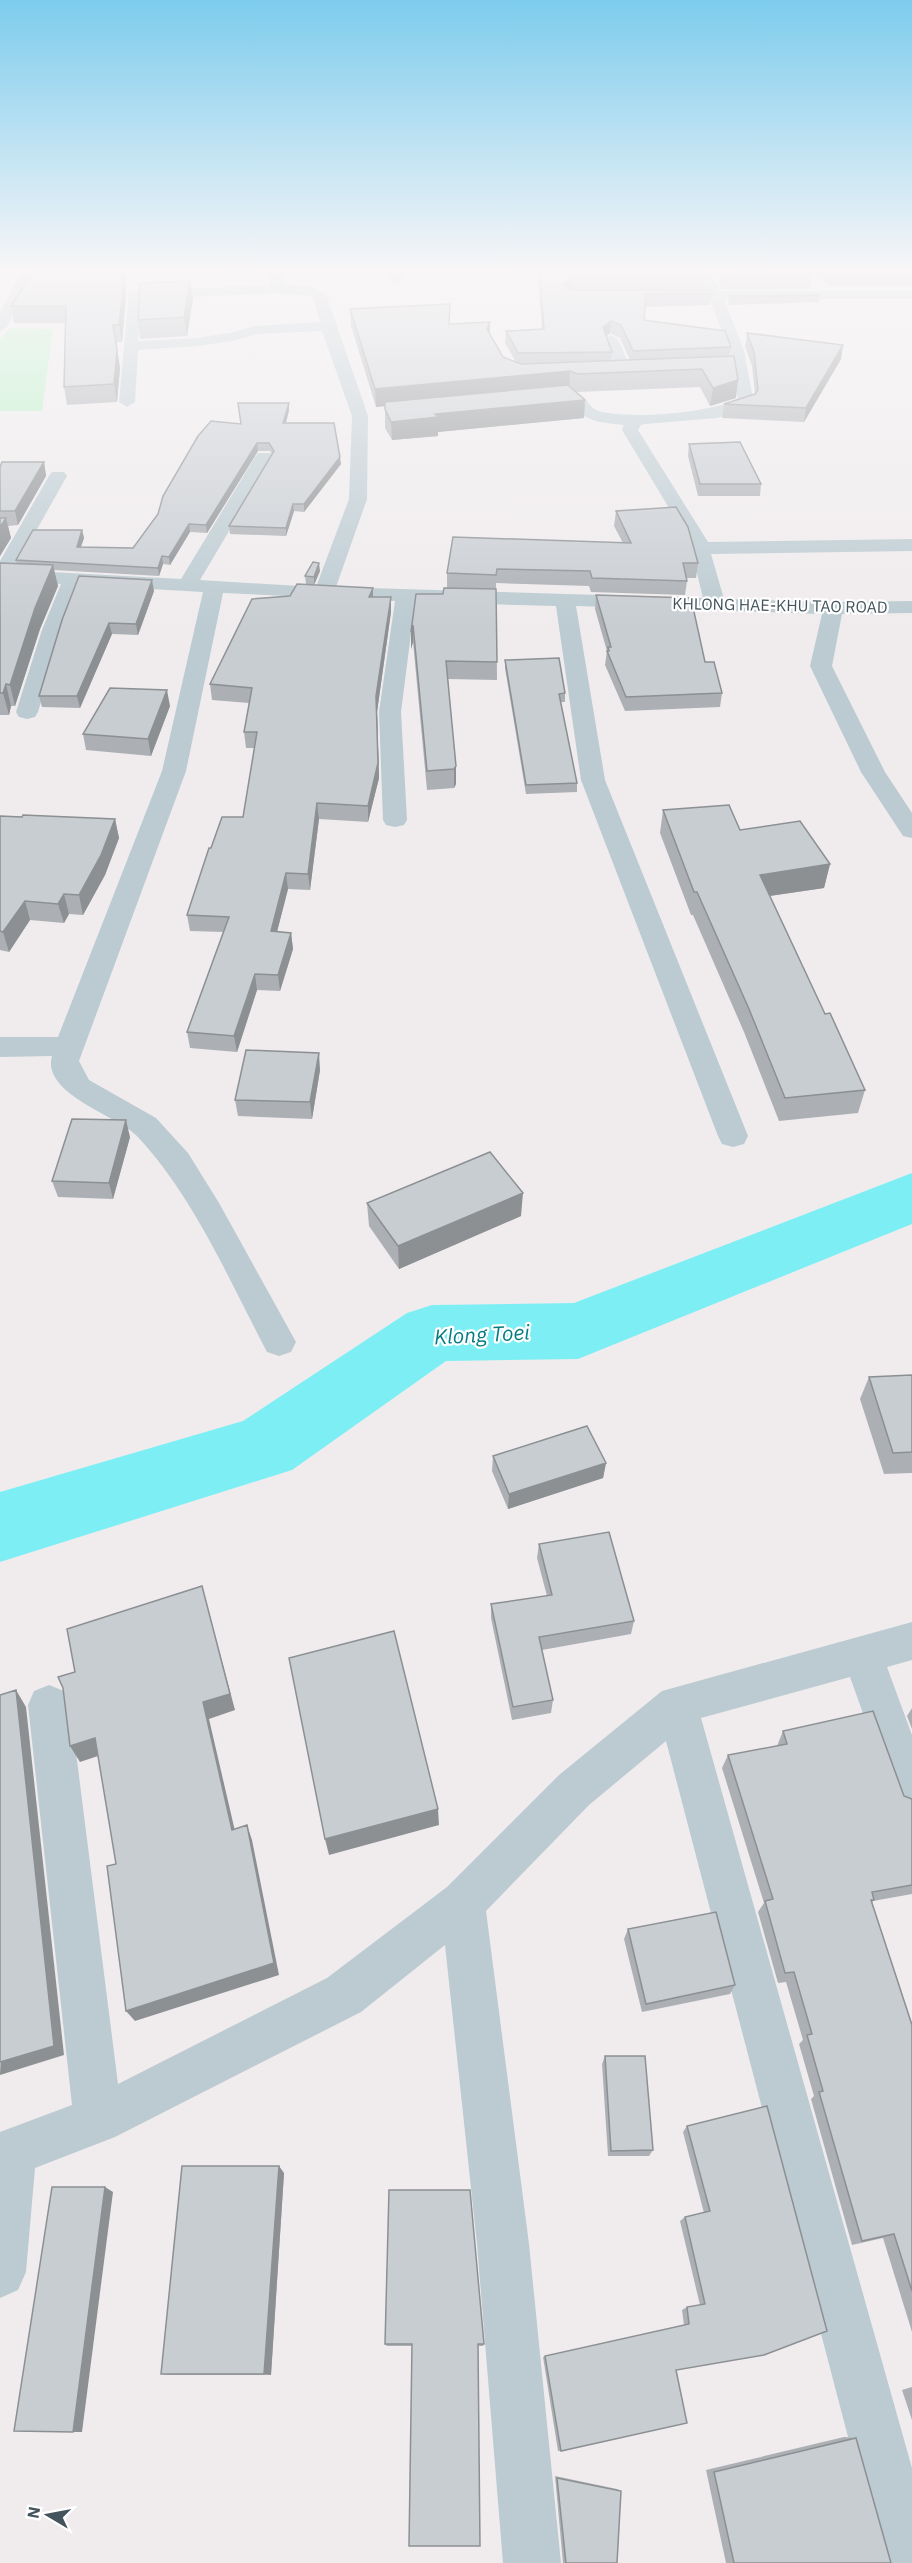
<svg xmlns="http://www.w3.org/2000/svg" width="912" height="2563" font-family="'IBM Plex Sans',sans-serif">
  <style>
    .green { fill: #b5f3c3 }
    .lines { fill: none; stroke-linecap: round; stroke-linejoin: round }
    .river { fill: #7deff4; fill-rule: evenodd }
    .minor { fill: #bbcbd1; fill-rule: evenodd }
    .wall { fill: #acb0b5; fill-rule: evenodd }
    .shaded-wall { fill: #8c9093 }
    .building { fill: #c8cdd2; stroke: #8c9093; stroke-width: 1.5 }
    .labels { text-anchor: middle; stroke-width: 4.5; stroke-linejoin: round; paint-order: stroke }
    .far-street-label { font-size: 16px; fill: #43545c; stroke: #fff }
    .water-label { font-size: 21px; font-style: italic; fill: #057c82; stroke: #fff }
  </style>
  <rect width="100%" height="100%" fill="#f0eced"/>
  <path class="green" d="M10 328 53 329 42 411H0V339Z"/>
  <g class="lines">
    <path class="river" d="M912 1173V1224L578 1359 446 1361 292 1470 0 1562V1492L243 1421 407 1313 432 1305 574 1303Z"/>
    <path class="minor" d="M23 269H37L7 327 0 331V313Z
      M269 269H283L284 285 310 286 326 294 368 416 367 499 336 587 703 598 689 541 622 430 624 425C598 422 587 423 570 402L546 403 538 398C544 391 574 389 581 395 589 402 591 410 602 412 639 419 702 413 738 400L729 351 710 299H696L689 295 696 291H706L696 269H710L720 291H912V299H724L744 351 754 403 752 406 717 418 645 424 641 425 638 430 708 542 912 539V551L711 554 724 599 833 602 912 601V613L842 614 832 666 885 772 912 813V838L903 836 861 772 810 666 822 614 576 606 605 780 748 1136 744 1144 733 1147 722 1144 718 1136 581 780 556 606 415 602 401 712 407 820 404 825 395 827 386 825 383 820 379 712 395 601 223 593 186 771 79 1061 89 1080 156 1118 188 1153 219 1203 296 1342 291 1352 279 1356 267 1352C228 1278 194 1197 137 1136 118 1116 41 1094 52 1056L0 1057V1037H58L162 771 203 592 80 585 62 630 38 712 35 717 27 719 19 717 16 712 42 630 61 584 0 582V561L49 476 52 472H64L67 476 14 570 181 579 255 457 258 453H270L273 457 200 580 316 587 349 499 352 416 322 331 256 334 232 341 197 346 138 350 135 402 127 407 119 402 129 292 270 285ZM277 293 313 296 320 322 255 326 230 333 197 338 138 341 141 299Z
      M388 269H402L403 280 401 283H391Z
      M611 335 618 339 632 371 629 374H619L616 371 604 339Z
      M912 1622V1660L887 1667 912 1735V1814L897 1808 850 1677 701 1718 912 2468V2563H881L666 1741 589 1805 486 1911 529 2244 561 2563H503L477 2244 445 1945 361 2012 115 2137 35 2168 26 2272 18 2290 0 2298V2132L72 2105 28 1705 34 1691 49 1685 64 1691 70 1705 118 2084 327 1978 447 1887 559 1775 662 1691Z"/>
  </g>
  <path class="wall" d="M215 269H268L267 273H215Z
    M301 269H387L386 271 303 273Z
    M403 269H454V271H404Z
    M503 269H701L705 277 703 289 571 290 712 293 710 305 645 307 644 320 731 347 729 356 736 398 710 406 700 387 577 392 575 391 585 400 584 418 438 432V436L392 440 385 428V406L376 407 351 326 350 309 450 324 490 322V334L503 357 516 362 505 343 506 331 542 329 538 275 507 276ZM610 333 620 338 630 360 611 361 612 352 606 336Z
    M714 269H912V285L830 286 808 271 812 276 810 289H722L714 272Z
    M88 271 126 287V295L122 342H116L120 368 117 402 67 405 64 387 65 323H14L11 306Z
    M190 281 193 299 187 336 140 339 138 320Z
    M820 295 819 302 729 305 728 302 729 296Z
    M747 333 841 359 804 422 722 418 724 404 755 394 752 366 745 346Z
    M289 403V410L286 423 341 464 304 512 294 511 286 536 230 534 229 526 272 454 270 451H258L207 533 190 532 170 565 163 564 159 576 54 570 58 586 40 629 15 706H11L9 715H0V563L17 564 16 560 82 530 84 538 81 547 133 548 241 423Z
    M689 444 761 484 760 496H698L688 456Z
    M44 462 46 476 18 525 8 526 11 538 0 556V467Z
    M616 511 698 563 696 578H686L687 581 685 595 591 592 589 586 496 583 497 680 448 679 456 784 454 788 427 790 413 642 411 649V632L443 594 447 588V573L623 543 614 526Z
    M320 571 314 585 306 584 305 576Z
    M154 591 138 635 112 634 80 708 42 707 39 696 62 620Z
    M596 595 705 662 722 693 720 707 625 711 605 665 607 651 595 609Z
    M373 597 391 612 377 712 379 778 368 822 319 819 310 890 288 889 277 932 291 933 293 949 280 991 257 990 237 1052 190 1048 187 1032 223 932 190 931 187 915 211 848 243 817 255 748H246L244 732 249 703 212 700 210 684Z
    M505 660 565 693V702H561L577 783V792L526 794 505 668Z
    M170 706 151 756 86 750 83 734Z
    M663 810 740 830 830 864 824 888 770 896 825 1014 865 1090 858 1113 779 1121 744 1032 693 915H691L660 833Z
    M0 816 22 817 115 819 119 838 105 875 83 915 69 914 64 923 30 920 9 952 0 950Z
    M320 1070 312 1119 238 1116 235 1100Z
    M130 1137 113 1199 58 1197 52 1181Z
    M367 1203 521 1216 399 1269 369 1226Z
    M912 1375V1473L884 1474 860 1399 869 1377Z
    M493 1456 606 1463 603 1478 508 1509 492 1471Z
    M539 1544 634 1621 631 1634 542 1650 553 1700 551 1713 512 1720 491 1618V1604L547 1596 537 1558Z
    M912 1708V1729L907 1716Z
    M783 1731 904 1796 912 1799V1894L873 1901 872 1903 912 2025V2332L883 2238 852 2245 811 2099 814 2096 799 2044 803 2040 786 1982 778 1983 758 1912 764 1903 722 1768 728 1755 777 1746Z
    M628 1929 735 1985 730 1994 642 2012 624 1939Z
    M605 2056 653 2150 649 2156H608L602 2064Z
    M687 2126 827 2331 676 2370 561 2451H558L543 2357 684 2325 682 2310 687 2307 700 2305 680 2221 685 2217 704 2213 683 2132Z
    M284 2173 271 2375H170L161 2374Z
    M385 2344H484L483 2346H387Z
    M912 2387V2420L902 2390Z
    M844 2437 856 2438 891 2563H726L706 2470Z
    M555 2476 617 2489 621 2491 617 2563H563Z"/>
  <path class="shaded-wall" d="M77 269H89L78 288 75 271Z
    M285 269H298L285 272Z
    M124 271 126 295 122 342 119 325 121 278Z
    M572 278 571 290 562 285Z
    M190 281 193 299 187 336 184 317Z
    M611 321 610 333 602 340 603 327Z
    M490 322V339L487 329Z
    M113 325 120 368 117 402 114 384Z
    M843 345 841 359 804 422 806 408Z
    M570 371 569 389 376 407 375 389Z
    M738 380 736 398 710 406 713 388Z
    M585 400 584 418 438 432V436L392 440 391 422 435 414Z
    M289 403V410L284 431 283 423Z
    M257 443 258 451 207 533 206 525Z
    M340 457 341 464 304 512V504Z
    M44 462 46 476 18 525 15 511Z
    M293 504 294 511 286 536V528Z
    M6 518 11 538 0 556V527Z
    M189 524 190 532 170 565 169 557Z
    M82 530 84 538 78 555 77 547Z
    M162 556 163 564 159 576 158 568Z
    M319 563 320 571 314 585V577Z
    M53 565 58 586 40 629 15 706 10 685 35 608Z
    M152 580 154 591 138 635 136 624Z
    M373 588V602L369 597Z
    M391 597V612L377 712 379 778 368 822V806L376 696Z
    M109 623 112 634 80 708 77 696Z
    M413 625V642L411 649V632Z
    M6 684 11 706 9 715 3 693Z
    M167 690 170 706 151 756 148 739Z
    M456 766V784L454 788V769Z
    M317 803 319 819 310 890 308 874Z
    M115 819 119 838 105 875 83 915 79 895Z
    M830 864 824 888 755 898 760 875Z
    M286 873 288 889 273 947 271 931Z
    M64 894 69 914 64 923 58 904Z
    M25 901 30 920 9 952 3 932Z
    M291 933 293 949 280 991 278 975Z
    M255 974 257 990 237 1052 234 1036Z
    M319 1053 320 1070 312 1119 310 1102Z
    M126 1120 130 1137 113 1199 109 1183Z
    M523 1193 521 1216 399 1269 398 1246Z
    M606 1463 603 1478 508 1509 509 1494Z
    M202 1586 235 1710 209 1719 238 1844 232 1830 203 1702Z
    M16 1690 26 1707 64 2055 0 2075Z
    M95 1738 104 1754 80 1762 70 1746Z
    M438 1809 439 1825 329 1855 325 1839Z
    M247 1825 252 1840 279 1975 135 2021 126 2011Z
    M279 2166 284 2173 271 2375 264 2374Z
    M105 2187 113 2192 82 2432H73Z"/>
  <path class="building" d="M35 269H77L75 271H124L121 278H124L119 325H113L117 350 114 384 64 387 66 306H11Z
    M539 269H701L705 277 572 278 562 285 572 290H711L712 293 646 294 644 320 725 331 731 347 633 351 621 325 611 321 603 327 612 352 518 353 506 331 544 329Z
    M720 269H807L812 276H724Z
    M821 269H912V275L832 277Z
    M190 281 184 317 138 320 140 283Z
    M820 295 730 298 729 296Z
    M450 304 449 324 490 322 487 329 503 357 521 364 734 356 738 380 713 388 702 369 578 374 570 371 375 389 350 309Z
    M747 333 843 345 806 408 724 404 755 394 758 390 754 352Z
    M568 385 585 400 435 414 438 417 391 422 385 409V402Z
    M238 403H289L283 423H334L340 457 304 504H293L286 528 229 526 274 451 269 443H257L206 525 189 524 169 557 162 556 158 568 16 560 33 530H82L77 547 133 548 158 514 163 496 198 436 211 421 241 424Z
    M740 442 761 484H700L689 444Z
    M2 462H44L15 511H0V467Z
    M676 507 688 527 698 563H683L687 581 592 578 590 571 497 569 496 575 447 573 453 537 631 543 616 511Z
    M0 518H6L0 527Z
    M313 562 319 563 314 577 305 576Z
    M0 563 53 565 35 608 10 685 6 684 3 693H0Z
    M79 576 152 580 136 624 109 623 77 696H39L62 620Z
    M297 584 373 588 369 597H391L376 696 378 763 368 806 317 803 308 874 286 873 271 931 291 933 278 975 255 974 234 1036 187 1032 229 917 187 915 209 848H211L222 817H243L257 732H244L252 688 210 684 252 599 290 596Z
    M444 588 496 589 497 662 446 661 456 766 454 769 427 771 413 625 411 632 416 594H443Z
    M596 595 691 598 705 662H714L722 693 626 697 607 651H609L608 647H611Z
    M559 658 565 693 559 694 577 783 526 785 505 660Z
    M110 688 167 690 148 739 83 734Z
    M729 805 740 830 800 821 830 864 760 875 825 1014 830 1013 865 1090 785 1098 749 1009 697 892H694L663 810Z
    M23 815 115 819 101 855 79 895 64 894 58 904 25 901 3 932 0 931V816L22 817Z
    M246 1050 319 1053 310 1102 235 1100Z
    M72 1119 126 1120 109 1183 52 1181Z
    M490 1152 523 1193 398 1246 367 1203Z
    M912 1375V1452L893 1453 869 1377Z
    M587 1426 606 1463 509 1494 493 1456Z
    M609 1532 634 1621 539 1637 553 1700 513 1707 491 1604 552 1595 539 1544Z
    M202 1586 230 1694 203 1702 232 1830 247 1825 274 1963 126 2011 107 1866 116 1864 95 1738 70 1746 63 1688 58 1677 75 1672 67 1629Z
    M394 1631 438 1809 325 1839 289 1658Z
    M16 1690 54 2046 0 2062V1695Z
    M873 1711 904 1796 912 1799V1885L872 1892 874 1900H871L912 2025V2291L894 2234 862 2241 819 2092 823 2091 807 2035 812 2034 794 1972 785 1973 765 1901 773 1899 728 1755 787 1744 783 1731Z
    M716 1912 735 1985 646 2004 628 1929Z
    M605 2056H645L653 2150 611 2151Z
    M767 2106 827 2331 764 2355 676 2370 687 2423 561 2451 545 2356 689 2324 687 2307 705 2304 685 2217 710 2211 687 2126Z
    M182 2166H279L264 2374H161Z
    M52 2187H105L73 2432 14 2431Z
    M389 2190H470L484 2344H478L480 2546H409L412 2344H385Z
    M856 2438 891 2563H734L714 2472Z
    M557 2478 621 2491 617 2563H566Z"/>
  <linearGradient id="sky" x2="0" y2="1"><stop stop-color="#7dcced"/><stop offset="0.43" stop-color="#f8f6f7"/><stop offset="1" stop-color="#f8f6f7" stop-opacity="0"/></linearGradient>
  <rect width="912" height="628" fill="url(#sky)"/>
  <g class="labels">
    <g class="far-street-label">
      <text transform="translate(780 605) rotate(1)" y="6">KHLONG HAE-KHU TAO ROAD</text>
    </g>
    <g class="water-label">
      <text transform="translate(482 1335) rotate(-3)" y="7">Klong Toei</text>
    </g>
  </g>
  <g transform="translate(48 2515) rotate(280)" stroke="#ffffff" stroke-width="4.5" paint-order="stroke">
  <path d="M0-4.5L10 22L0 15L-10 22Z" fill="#43545c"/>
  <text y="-9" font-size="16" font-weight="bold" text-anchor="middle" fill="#43545c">N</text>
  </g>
</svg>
